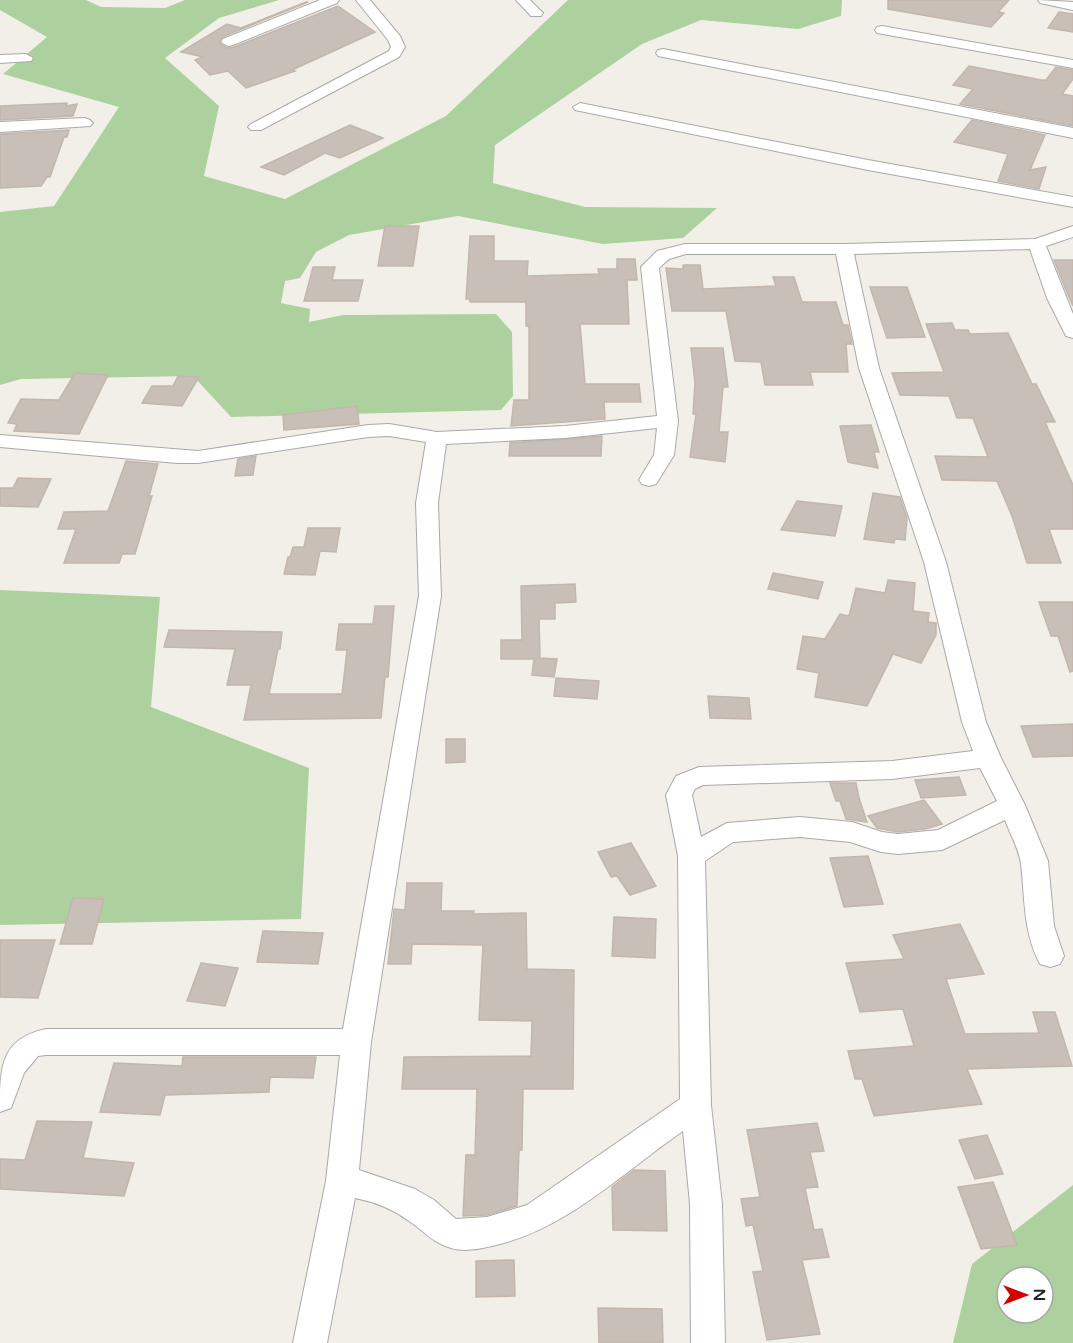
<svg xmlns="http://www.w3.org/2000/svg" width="1073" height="1343" font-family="'Varela Round',sans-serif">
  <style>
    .forest { fill: #add19e; fill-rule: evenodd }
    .building { fill: #c7bfb8; stroke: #c4b6ab; stroke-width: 1.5 }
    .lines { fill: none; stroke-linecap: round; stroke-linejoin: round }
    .street-casing { stroke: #a9a9a9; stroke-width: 2 }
    .street { fill: #fff; fill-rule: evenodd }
  </style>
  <rect width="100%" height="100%" fill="#f2efe9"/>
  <path class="forest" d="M0 0H86L101 7 165 8 185 0H279L219 18 165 58 219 106 204 176 285 199 446 116 568 0H842L841 16 798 29 701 20 642 44 495 145 493 183 585 207 717 208 683 238 603 244 458 216 349 235 316 252 300 278 285 281 281 303 310 309 309 322 343 315 496 314 512 332 513 396 501 410 231 417 193 376 21 379 0 385V212L54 206 119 107 3 74 47 37 0 10Z
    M0 590 160 597 151 707 309 768 301 919 0 925Z
    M1073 1185V1343H953L972 1264ZM1007 1277H1043V1313H1007Z"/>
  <path class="building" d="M888 0H1009L998 12 1004 13 991 27 888 9Z
    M306 2H308L222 37 219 43 227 48 234 47 338 6 375 32 292 70 295 71 246 88 228 71 210 75 195 60 203 57 181 52 227 24 241 28Z
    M1059 12 1073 14V32L1048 28Z
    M969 66 1041 80H1046L1056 67 1073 70V79L1062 94 1073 96V126L960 104 973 89 953 85Z
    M67 103 66 106 77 104 73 116 0 120V106Z
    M972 120 1045 135 1030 170 1046 167 1039 189 998 181 1008 154 954 142Z
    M350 125 383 138 340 158 325 153 284 175 261 167Z
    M69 130 67 137H64L50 177H47L41 186 0 188V134Z
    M385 226H419L413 266H378Z
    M470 236H494V261H528L527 276 599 274 598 269H617V259H635L637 280H627L629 324H580L585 384H639L641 402H604L605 419 511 426 514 400H529V326H526V302H470V299H466Z
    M1054 260H1073V306L1068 295Z
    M683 265H700L703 289 776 286 773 277H794L802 302H836L843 325H848L852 344H846L848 372H810L813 385H765L761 362 735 361 726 311H672L666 268 683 269Z
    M313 267H335L332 280H363L358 301H304Z
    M870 287H907L925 337 887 338Z
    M952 323 955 330H968L970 334 1008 333 1032 384H1036L1055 422H1045L1073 485V529H1049L1061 563H1027L1012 516 997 481 942 480 935 456 988 457 973 418H957L949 396 900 395 892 373 944 372 926 324Z
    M691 348H723L728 387H723L719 432H728L725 462 690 457 696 414H693L695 383Z
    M75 373 108 375 79 434 14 431 17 424 8 423 21 399 59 400Z
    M178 376 199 377 182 406 142 403 152 386H173Z
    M357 406 359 424 284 430 283 415Z
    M871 425 879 452H874L878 468 848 462 840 426Z
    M602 436 601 456H509L510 443Z
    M256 456 253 475 235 476 238 459Z
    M126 461 158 464 149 496H152L135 554H122L119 563H64L76 529H58L64 512 108 511Z
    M18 478 51 479 38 507 0 506V488H13Z
    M873 493 900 497 907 518 905 540 895 539 894 543 864 539Z
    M797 501 842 506 835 536 781 530Z
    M308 528H340L336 552 320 551 315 575 284 574 288 557H290L293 547H304Z
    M773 573 823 582 818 599 768 589Z
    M888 580 915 583 913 611 929 613 928 622 936 623V635L921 663 893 654 867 706 815 697 819 673 797 669 803 636 825 639 840 614 849 616 856 588 885 593Z
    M575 584 576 602 555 603V619H539L540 658 557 659 554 677 532 675 534 659H501V640H522L521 586Z
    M1039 602H1073V671L1070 672 1058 636H1051Z
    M375 606H394L388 677H385L381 718 244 720 251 685H227L235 649 164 647 169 630 282 632 280 649H278L269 694H342L347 650H336L339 624H373Z
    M556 678 599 681 597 699 554 696Z
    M708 696 749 698 751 719 710 718Z
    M1073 724V756L1033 757 1021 726Z
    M446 739H465V762L446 763Z
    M959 777 966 795 921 798 915 780Z
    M830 783H856L859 798 867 822 846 819 840 801H836Z
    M924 800 942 824 925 829 898 832 877 828 868 816Z
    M631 843 656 886 630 895 617 876 611 877 598 852Z
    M868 856 883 904 844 907 830 858Z
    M407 883H442L441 911H474L473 914 526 913 527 969 574 970 573 1089H523L522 1150H519L517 1206 487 1215 463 1216 466 1155H475L477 1089H402L404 1057 531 1056 532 1021 479 1020 483 945 412 944 411 964H388L394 909 405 910Z
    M73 898 104 899 92 944H60Z
    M614 917 656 919 655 958 612 956Z
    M960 924 984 974 946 979 965 1034 1039 1033 1033 1012H1055L1072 1066 967 1069 982 1104 874 1116 862 1079H855L848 1051 914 1046 903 1009 860 1012 846 963 904 959 893 935Z
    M263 931 323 933 318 964 257 962Z
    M0 940H55L38 998 0 997Z
    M201 963 238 968 225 1006 187 1001Z
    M183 1057H316L313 1078 270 1077 269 1092 165 1095 160 1115 100 1112 114 1063 182 1066Z
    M37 1121 92 1122 83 1158 134 1163 124 1196 0 1189V1159L25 1160Z
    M817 1123 824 1151 810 1152 818 1187 805 1188 814 1230 822 1229 829 1257 802 1260 820 1334 767 1340 753 1272 763 1271 753 1225 746 1226 741 1199 760 1197 747 1130Z
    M987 1135 1003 1174 975 1179 959 1140Z
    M634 1170 665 1171 667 1231 613 1230 612 1187Z
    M993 1182 1017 1245 981 1249 958 1187Z
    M514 1260 515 1296 476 1297V1261Z
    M598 1308 662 1309 663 1343H599Z"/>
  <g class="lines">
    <g class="street-casing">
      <path id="street" d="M320 0H339L337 3 233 45 228 46 221 42 223 39Z
        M356 0H370L400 36 405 47 399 57 261 130H251L248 127 251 124 389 51 391 47 388 40Z
        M516 0H530L543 13 541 16H531Z
        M1038 0 1073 2V10L1040 3Z
        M882 26 1073 60V68L877 33 875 30 877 27Z
        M663 49 1073 128V138L658 56 656 53 658 50Z
        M26 54 33 58 31 61 0 63V55Z
        M580 103 868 160 1073 197V207L868 170 575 110 573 107Z
        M85 118 90 120 93 123 90 126 0 132V122Z
        M1073 226V237L1046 246 1073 314V338L1066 336 1047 298 1030 249 854 254 879 368 946 562 986 722 1001 758 1025 805 1048 861 1054 926 1064 956 1060 964 1050 967 1040 964C1023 932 1025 899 1021 864 1019 849 1010 834 1005 820L942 850 898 854 881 852 850 842 800 837 733 842 705 861 711 1105 722 1204 725 1343H691L690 1204 683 1131C622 1173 566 1230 492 1246 479 1249 464 1252 451 1248 433 1243 424 1231 409 1221 393 1209 375 1202 355 1198L327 1343H293L326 1181 340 1055H46L38 1056 24 1073 11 1108 0 1112C0 1067 0 1039 46 1029H343L419 596 416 503 426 442 389 436 368 437 198 463H177L0 447V435L198 451 368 425 389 424 437 432 565 426 657 416 641 267 657 251 685 244H844L1035 239ZM686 254H836L859 368 924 562 962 722 973 751 892 761 699 767 676 776 666 795 678 856 680 1099 527 1205 487 1217 456 1219 434 1200 415 1189 359 1170 371 1042 441 596 438 503 446 444 565 438 657 428 654 455 639 480 642 484 649 486 656 484 674 455 678 421 659 268 669 259ZM980 768 997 801 938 830 898 834 882 832 852 822 800 817 727 823 701 837 692 795 695 789 703 785 892 779Z"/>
    </g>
    <use href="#street" class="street"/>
  </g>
  <g transform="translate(1025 1295) rotate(90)"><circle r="28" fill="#ffffff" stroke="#a7a7a7" stroke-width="1.5"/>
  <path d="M0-4.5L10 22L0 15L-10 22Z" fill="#d40000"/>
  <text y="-9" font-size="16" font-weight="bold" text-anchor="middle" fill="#222222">N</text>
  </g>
</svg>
